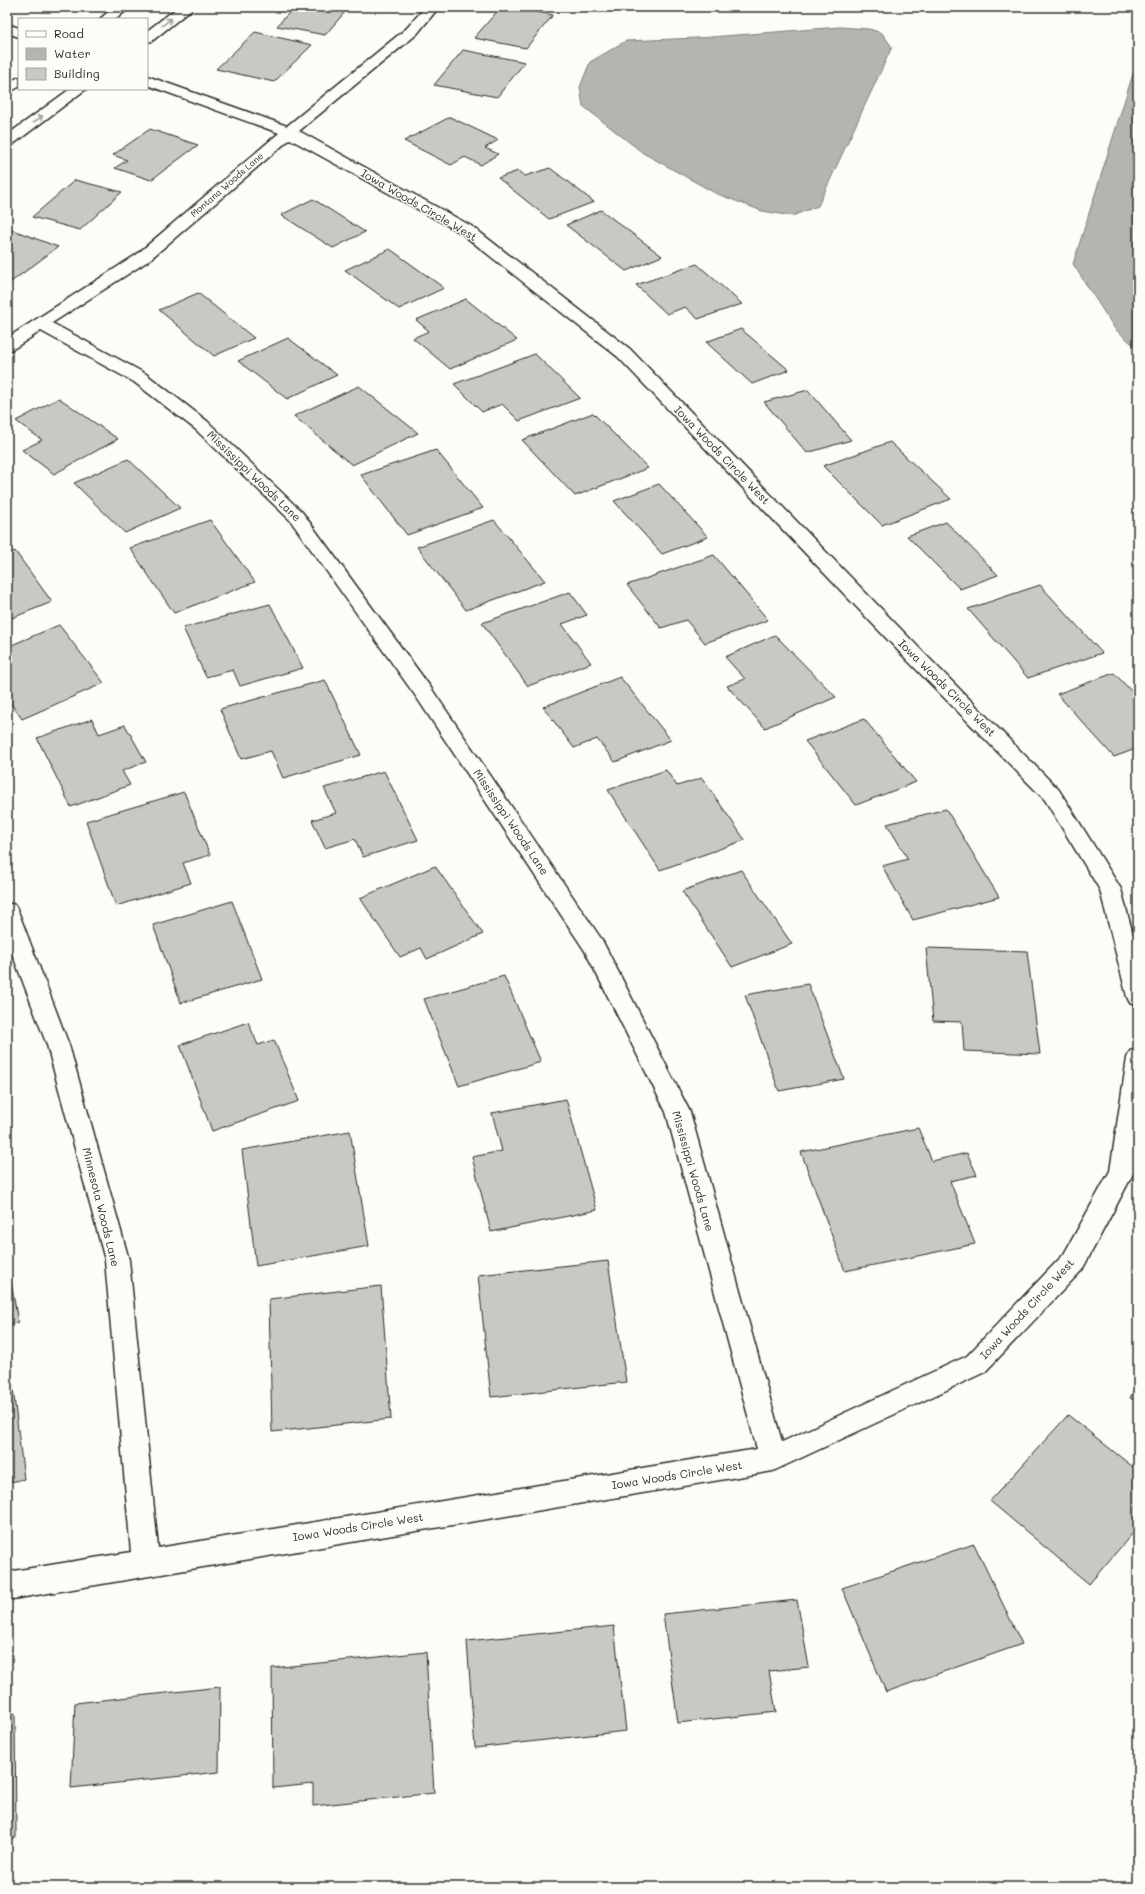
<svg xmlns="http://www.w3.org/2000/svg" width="1145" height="1894" font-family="Mali,sans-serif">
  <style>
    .water { fill: #b5b4b1; stroke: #7e7d7b }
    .building { fill: #c9c8c4; stroke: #2b2b2b }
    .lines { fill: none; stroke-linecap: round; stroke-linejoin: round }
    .street-casing { stroke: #2b2b2b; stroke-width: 3 }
    .secondary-casing { stroke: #2b2b2b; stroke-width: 3 }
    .street { fill: #fdfcf7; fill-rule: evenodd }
    .secondary { fill: #fdfcf7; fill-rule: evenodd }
    .oneway { stroke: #9e9e9b }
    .labels { text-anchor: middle; stroke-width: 3; stroke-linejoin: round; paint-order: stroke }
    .far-street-label { font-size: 9px; fill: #2b2b2b; stroke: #fdfcf7 }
    .street-label { font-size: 11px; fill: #2b2b2b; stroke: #fdfcf7 }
  </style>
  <rect width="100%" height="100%" fill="#fdfcf7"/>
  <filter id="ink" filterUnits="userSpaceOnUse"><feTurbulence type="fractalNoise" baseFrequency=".025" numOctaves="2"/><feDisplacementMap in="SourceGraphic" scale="8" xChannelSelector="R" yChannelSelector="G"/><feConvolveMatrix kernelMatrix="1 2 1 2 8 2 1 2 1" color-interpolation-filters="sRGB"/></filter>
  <g filter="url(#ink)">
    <path class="water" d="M840 27 869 29 882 33 892 47 818 206 792 216 762 211 715 193 643 153 583 106 580 87 590 62 626 41 698 38Z
      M1138 58V349L1115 329 1073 264Z"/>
    <path class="building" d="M294 7H340L337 11 345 12 325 35 277 26Z
      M501 7H510L553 15 526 48 474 38Z
      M255 32 312 45 274 82 216 69Z
      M463 50 525 62 497 97 434 85Z
      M450 117 498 140 485 148 498 154 481 165 465 157 451 165 404 141Z
      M150 129 198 145 151 180 115 168 127 160 113 155Z
      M550 168 594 202 549 219 498 178 518 171 525 176Z
      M75 180 122 192 80 230 32 217Z
      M313 199 365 232 333 248 281 215Z
      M601 210 662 256 626 271 566 225Z
      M13 230 58 247 7 285V235Z
      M390 249 444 288 399 309 345 270Z
      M697 264 742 304 698 319 685 307 667 314 636 285Z
      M198 293 254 338 214 356 159 310Z
      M466 299 517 340 450 369 413 338 429 331 416 320Z
      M741 329 789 370 752 384 706 342Z
      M288 338 337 375 287 399 238 361Z
      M535 354 580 398 519 421 502 404 482 412 454 384Z
      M359 386 418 433 352 465 294 416Z
      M808 390 851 440 807 453 764 402Z
      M59 398 118 439 54 474 22 450 42 440 16 421Z
      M593 413 648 468 575 496 522 440Z
      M890 442 951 499 882 525 823 466Z
      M436 450 483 508 407 535 361 475Z
      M128 459 180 508 125 533 74 483Z
      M659 484 708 537 662 554 614 501Z
      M210 520 255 582 174 613 130 548Z
      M494 520 545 581 466 610 417 547Z
      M946 522 998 575 960 589 907 536Z
      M15 551 52 602 7 620V554Z
      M714 555 768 620 705 643 686 620 661 628 627 585Z
      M1040 585 1102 653 1028 678 968 609Z
      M570 592 587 615 562 624 591 663 528 686 482 623Z
      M270 604 303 668 240 686 233 670 206 677 183 628Z
      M59 625 104 683 22 719 7 698V647Z
      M775 635 836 697 765 728 727 686 745 679 725 657Z
      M1114 673 1138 698V748L1114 757 1057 694Z
      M620 677 671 740 615 762 597 739 574 748 543 707Z
      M325 680 361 755 283 778 271 751 241 759 220 709Z
      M92 719 99 734 125 725 146 762 122 771 130 785 71 807 37 738Z
      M864 719 916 782 856 805 805 741Z
      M666 770 677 786 702 778 745 840 660 870 608 790Z
      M384 771 418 840 363 857 355 839 325 848 312 820 336 813 324 788Z
      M184 792 210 855 183 863 191 883 116 906 86 821Z
      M946 809 999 897 913 920 882 866 908 859 887 824Z
      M435 866 483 934 427 959 421 948 400 957 360 898Z
      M741 870 792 944 732 967 682 891Z
      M232 901 262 979 181 1003 153 925Z
      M926 948 1027 951 1040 1054 964 1051 962 1022 933 1021Z
      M504 976 541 1062 459 1086 424 999Z
      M808 984 844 1079 779 1091 745 995Z
      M248 1022 258 1045 274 1040 299 1101 212 1131 180 1045Z
      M566 1099 597 1210 491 1232 472 1157 502 1151 492 1113Z
      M918 1128 932 1161 967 1153 977 1175 950 1181 975 1244 845 1271 801 1152Z
      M350 1131 369 1246 256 1266 242 1150Z
      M7 1258 18 1322 7 1326Z
      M608 1261 626 1382 491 1397 478 1275Z
      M381 1286 391 1419 272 1432 269 1299Z
      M11 1372 24 1479 7 1483V1373Z
      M1138 1383V1402L1130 1398Z
      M1068 1415 1138 1471V1527L1089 1584 990 1501Z
      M974 1544 1022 1644 886 1692 842 1588Z
      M797 1600 809 1667 769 1671 776 1712 678 1723 663 1614Z
      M614 1626 626 1731 475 1748 467 1641Z
      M426 1652 434 1793 313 1806V1784L273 1788 272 1668Z
      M220 1687 219 1772 71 1788 75 1703Z
      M15 1713 16 1837 7 1840V1715Z"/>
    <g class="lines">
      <g class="street-casing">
        <path id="street" d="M425 7H439L417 34 299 131 473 227 630 349 922 651 1059 790 1121 889 1138 954V1006L1130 1003 1127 997 1100 890 1045 800 908 661 618 357 461 233 290 139 148 261 52 323 146 374 207 421 302 512 431 688 602 940 690 1112 782 1442 967 1356 1064 1254 1110 1171 1127 1058 1130 1051 1138 1049V1143L1134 1172 1082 1270 985 1372 773 1471 7 1600V1572L131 1552 105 1260 47 1045 7 940V903L15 905 18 911 69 1045 129 1260 158 1548 757 1449 666 1112 585 951 417 698 290 520 195 429 134 382 41 331 13 349 7 350V338L136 255 279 133 147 85V76L287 126 407 28Z
          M7 24 19 28V37L7 33Z"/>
      </g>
      <g class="secondary-casing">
        <path id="secondary" d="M114 7H130L116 19H100Z
          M178 7H194L152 41 147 42V31Z
          M19 77V87L7 93V83Z
          M70 89H86L12 145 7 146V135Z"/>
      </g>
      <use href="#street" class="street"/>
      <use href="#secondary" class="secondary"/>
    </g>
    <defs><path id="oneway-shaft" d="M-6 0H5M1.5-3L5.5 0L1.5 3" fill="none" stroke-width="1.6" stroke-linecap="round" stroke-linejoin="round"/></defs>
    <g class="oneway">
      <use href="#oneway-shaft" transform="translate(167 22) rotate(-38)"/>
      <use href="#oneway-shaft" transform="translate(38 119) rotate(-36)"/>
    </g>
  </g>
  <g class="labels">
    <g class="far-street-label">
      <text transform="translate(227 185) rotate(-41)" y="3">Montana Woods Lane</text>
    </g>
    <g class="street-label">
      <text transform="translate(419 205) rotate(30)" y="4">Iowa Woods Circle West</text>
      <text transform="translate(722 455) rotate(46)" y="4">Iowa Woods Circle West</text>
      <text transform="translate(254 476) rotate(44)" y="4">Mississippi Woods Lane</text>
      <text transform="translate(947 688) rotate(45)" y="4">Iowa Woods Circle West</text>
      <text transform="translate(511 822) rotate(56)" y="4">Mississippi Woods Lane</text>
      <text transform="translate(693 1171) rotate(74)" y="4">Mississippi Woods Lane</text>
      <text transform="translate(101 1207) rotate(76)" y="4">Minnesota Woods Lane</text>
      <text transform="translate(1027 1309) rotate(-47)" y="4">Iowa Woods Circle West</text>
      <text transform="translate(677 1475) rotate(-9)" y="4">Iowa Woods Circle West</text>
      <text transform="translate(358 1527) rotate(-9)" y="4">Iowa Woods Circle West</text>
    </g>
  </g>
  <rect width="1145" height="1894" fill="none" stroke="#fdfcf7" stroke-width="24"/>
  <rect x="12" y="12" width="1121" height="1870" fill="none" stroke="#2b2b2b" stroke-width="1.5" filter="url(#ink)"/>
  <rect x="18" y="18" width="130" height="72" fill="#fdfcf7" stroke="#a9a8a5"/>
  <rect x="26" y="31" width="20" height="6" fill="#fdfcf7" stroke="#a9a8a5"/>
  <text x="54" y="38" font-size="12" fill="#2b2b2b">Road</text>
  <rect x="26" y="48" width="20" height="12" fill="#b5b4b1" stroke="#a9a8a5"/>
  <text x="54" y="58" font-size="12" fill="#2b2b2b">Water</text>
  <rect x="26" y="68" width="20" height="12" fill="#c9c8c4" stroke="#a9a8a5"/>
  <text x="54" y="78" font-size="12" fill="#2b2b2b">Building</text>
</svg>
